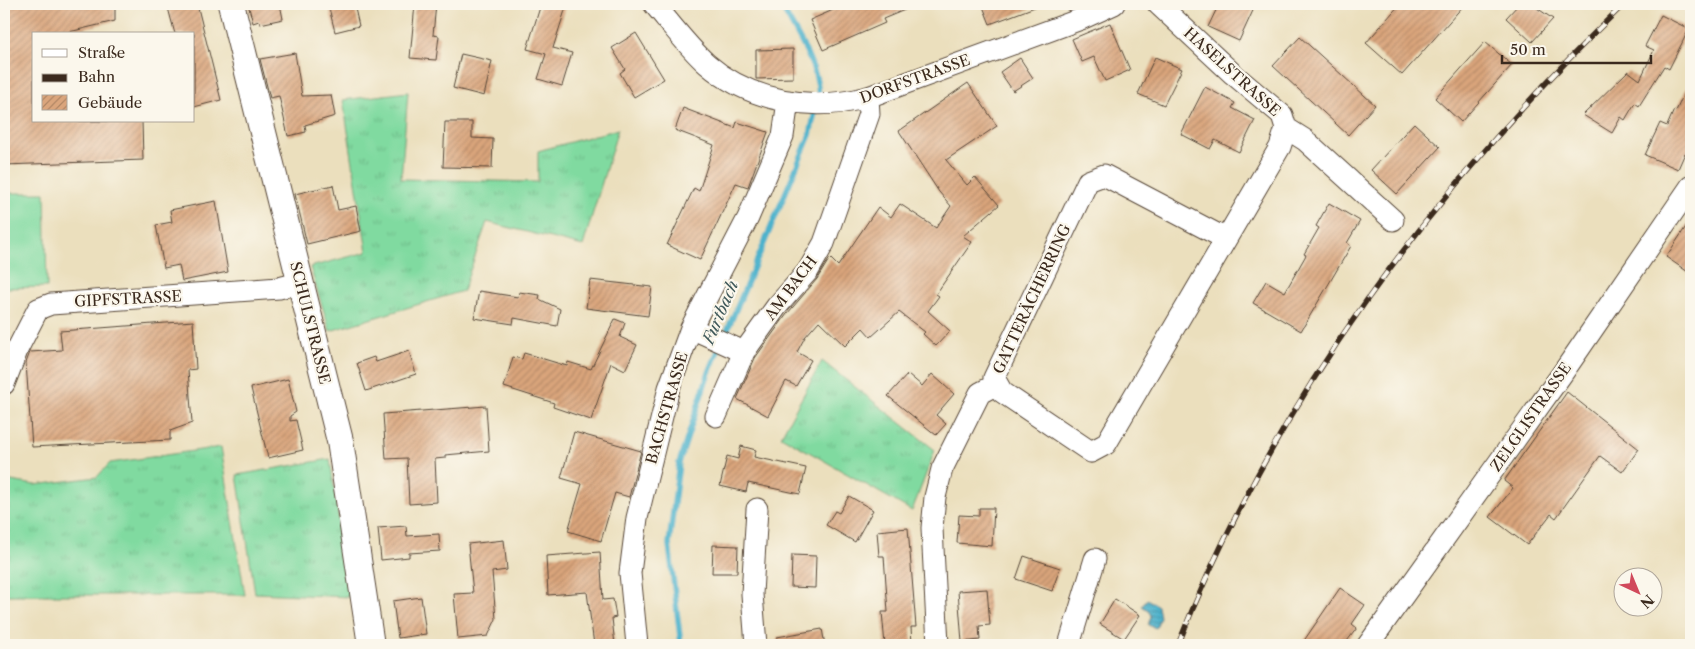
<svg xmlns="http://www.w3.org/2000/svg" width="1695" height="649" font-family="'Libre Caslon Text',serif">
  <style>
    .grass { fill: url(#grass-tufts); stroke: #5e825f }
    .pitch { fill: #80daa0; stroke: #5e825f }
    .water { fill: url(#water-rules); stroke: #446e75 }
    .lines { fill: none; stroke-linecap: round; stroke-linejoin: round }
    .stream { stroke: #4db2cc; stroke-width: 5.5 }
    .building { fill: url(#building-hatch) }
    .minor-casing { stroke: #554536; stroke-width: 23 }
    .tertiary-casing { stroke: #554536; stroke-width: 28 }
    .minor { stroke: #fff; stroke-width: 21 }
    .tertiary { stroke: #fff; stroke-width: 26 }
    .rail-casing { stroke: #3b2a1e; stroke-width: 5.5 }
    .rail { stroke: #fbf7ec; stroke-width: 4; stroke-dasharray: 11; stroke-linecap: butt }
    .labels { text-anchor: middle; stroke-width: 4.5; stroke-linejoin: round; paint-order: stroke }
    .street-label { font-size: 15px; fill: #3b2a1e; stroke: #fbf7ec }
    .water-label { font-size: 16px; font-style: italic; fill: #415a5b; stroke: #fbf7ec }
  </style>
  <defs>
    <pattern id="grass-tufts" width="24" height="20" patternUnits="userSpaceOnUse" patternTransform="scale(1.25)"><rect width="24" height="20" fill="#80daa0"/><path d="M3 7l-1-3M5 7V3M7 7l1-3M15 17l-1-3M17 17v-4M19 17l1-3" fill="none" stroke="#70bb89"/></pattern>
    <pattern id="water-rules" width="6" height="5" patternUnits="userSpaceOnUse" patternTransform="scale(1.25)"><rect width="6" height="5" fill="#4db2cc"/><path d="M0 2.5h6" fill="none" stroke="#4191a5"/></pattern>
    <pattern id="building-hatch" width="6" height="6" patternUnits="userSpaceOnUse" patternTransform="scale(1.25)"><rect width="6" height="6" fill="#daa57c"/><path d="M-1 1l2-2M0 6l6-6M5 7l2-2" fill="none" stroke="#b28765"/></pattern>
  </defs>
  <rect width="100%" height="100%" fill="#fbf7ec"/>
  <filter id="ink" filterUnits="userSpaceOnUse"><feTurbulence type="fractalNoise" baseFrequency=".02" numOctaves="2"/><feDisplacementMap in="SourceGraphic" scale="10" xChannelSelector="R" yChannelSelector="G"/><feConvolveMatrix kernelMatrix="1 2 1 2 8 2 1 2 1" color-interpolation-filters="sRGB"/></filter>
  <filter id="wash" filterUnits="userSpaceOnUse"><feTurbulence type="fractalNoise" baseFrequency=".0096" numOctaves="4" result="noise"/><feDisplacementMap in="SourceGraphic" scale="20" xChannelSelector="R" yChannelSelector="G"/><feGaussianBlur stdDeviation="1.12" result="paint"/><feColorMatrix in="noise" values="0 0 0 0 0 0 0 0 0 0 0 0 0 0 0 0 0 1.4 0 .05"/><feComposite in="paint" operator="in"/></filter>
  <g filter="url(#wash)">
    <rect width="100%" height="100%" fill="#ebdfbd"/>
    <path class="grass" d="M408 92 401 179 538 182V151L618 129 583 246 487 222 463 291 330 331 310 267 367 252 343 100Z
      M822 361 935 450 912 511 781 436Z
      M221 447 245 595H4L5 480 35 485 97 477 110 463Z
      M330 459 350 597 255 593 237 475Z"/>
    <path class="pitch" d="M4 193H45L47 287 4 288Z"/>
    <path class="water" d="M1147 599 1158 606 1160 617 1156 628 1148 625 1151 616 1148 610 1142 606Z"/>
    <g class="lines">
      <path class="stream" d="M780 4C792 26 823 74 818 98
        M724 338 810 135 816 107
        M681 645 669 544 679 463 708 375 720 346"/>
    </g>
    <g id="blocks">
      <path class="building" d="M4 4H115V21L69 32V34H34V121H142L143 160 4 165Z
        M167 4H197L221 100 194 107V34H175Z
        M248 4H280L283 19 260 24 259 21 253 23Z
        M348 4H354L359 26 335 32 329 8Z
        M415 4H436L433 35 439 36 436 60 410 58Z
        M541 4H567L553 48 572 53 562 86 538 79 546 54 527 49Z
        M847 4H919L883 19 885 23 823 50 810 20Z
        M982 4H1040V5L990 24Z
        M1219 4H1256L1239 41 1208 27Z
        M1400 4H1465L1402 75 1366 43Z
        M1519 4H1531L1553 19 1532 42 1506 18Z
        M1661 15 1689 29 1669 69 1664 66 1639 106 1635 103 1625 120 1621 117 1612 133 1583 115 1628 71 1640 80 1654 50 1645 46Z
        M1110 23 1130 70 1105 81 1094 57 1082 62 1072 39Z
        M636 33 664 79 634 97 620 73 625 69 612 48Z
        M1300 37 1375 105 1348 135 1273 66Z
        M1485 42 1512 65 1461 122 1435 98Z
        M793 49V78L756 79V50Z
        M295 53 302 96 331 95 335 116 305 125 306 132 288 136 279 96 270 98 260 59Z
        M461 54 492 61 484 96 453 88Z
        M1155 57 1182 69 1164 105 1138 94Z
        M1020 58 1033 78 1013 91 1000 72Z
        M1691 78V156L1685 153 1678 169 1645 155 1660 123 1667 126 1674 110 1676 111Z
        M968 83 997 126 946 160 967 185 975 177 999 205 963 236 972 242 936 294 939 296 928 311 950 331 936 346 923 334 925 332 899 312 871 337 863 328 845 346 819 321 805 337 797 352 811 360 796 386 786 381 768 416 737 399 755 358 787 314 817 279 830 258 838 266 878 207 891 217 900 204 936 228 951 206 939 192 899 131Z
        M1205 87 1235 103 1232 108 1255 120 1239 152 1215 140 1210 149 1181 134Z
        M683 108 735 128 737 122 768 132 748 187 736 183 700 260 667 245 694 188 699 191 714 145 675 130Z
        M445 122H472V138L493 139 492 168 443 167Z
        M1414 123 1440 147 1397 194 1371 170Z
        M333 185 338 210 356 206 361 231 307 244 295 194Z
        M216 201 228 272 182 281 179 265 164 268 156 225 172 222 170 210Z
        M1329 203 1360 221 1347 243 1351 246 1301 331 1253 303 1266 281 1285 292 1306 255 1304 254 1319 228 1316 226Z
        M1691 219V274L1666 257Z
        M590 280 652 287 648 316 586 308Z
        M479 291 518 297 519 292 540 295 539 299 560 309 557 326 514 318 513 324 474 318Z
        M615 319 625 323 620 337 637 345 625 370 611 363 591 420 553 407 554 403 504 387 513 357 522 359 524 353 567 366 568 362 591 369Z
        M193 321 196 369 188 370 192 423 170 431V440L32 447 26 363 30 352 62 350 60 331Z
        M409 351 416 374 366 391 357 363 374 357 376 362Z
        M908 374 922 386 932 374 954 394 936 415 946 424 936 435 888 396Z
        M288 379 296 412 290 416V421L296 420 303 450 268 458 251 388Z
        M1567 392 1639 449 1622 472 1600 456 1556 518 1551 514 1527 545 1490 517 1513 488 1504 481Z
        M486 406 489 451 445 455V458L435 459 437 502 409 504 407 458 386 459 383 414Z
        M574 432 641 451 629 497 615 493 601 541 568 531 582 484 561 478Z
        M741 446 756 450 754 457 806 468 800 494 748 483 746 492 720 486 727 456 738 459Z
        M849 496 873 510 855 542 826 525 835 511 839 513Z
        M979 508H994L992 546 957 543 959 515 979 516Z
        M406 526 407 536 439 534 440 551 409 553V557L381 560 378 528Z
        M908 528 916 627H911L912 645H885L882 612H888L884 556H879L877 531Z
        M504 540 507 570 492 572 496 619 488 636 458 639 454 594 473 593 468 544Z
        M713 545 738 546 737 573H712Z
        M600 552 603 600 613 599 616 617 612 618 615 645H594L587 592 548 595 546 556Z
        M792 555 816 556 815 588 791 587Z
        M1024 556 1060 568 1052 591 1016 579Z
        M1340 588 1365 605 1352 624 1357 628 1344 645H1301Z
        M987 589 990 625 979 626 980 640 962 642 958 591Z
        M421 597 426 634 398 638 393 601Z
        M1115 599 1140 615 1124 639 1100 624Z
        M822 629 825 645H777V637Z"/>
    </g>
  </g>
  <g filter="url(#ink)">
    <use href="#blocks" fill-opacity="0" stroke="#554536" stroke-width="1"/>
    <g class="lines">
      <g class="minor-casing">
        <path id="minor" d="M654 4C671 24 687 46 707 64 751 102 813 112 868 97L1081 19 1114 4
          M1158 4 1233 74 1282 115 1286 128 1305 140 1393 220
          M1226 239 1104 175 1088 181 994 378 1002 392 1091 452 1106 444 1280 147 1286 128
          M691 328 744 352
          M4 384 18 348 38 309 51 304 279 288 299 283
          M716 416 744 352 777 306 808 271 824 243 869 114 868 97
          M637 645 630 573 637 518 669 388 691 328 748 218 783 136 788 101
          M756 645 752 594 757 509
          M938 645 932 528 935 497 942 469 980 393 997 384
          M1069 645 1095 559
          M1368 645 1562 374 1691 186"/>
      </g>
      <g class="tertiary-casing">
        <path id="tertiary" d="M231 4 340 441 371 645"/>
      </g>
      <use href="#minor" class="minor"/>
      <use href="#tertiary" class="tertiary"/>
      <g class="rail-casing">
        <path id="rail" d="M1178 645C1276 397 1434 188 1624 4"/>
      </g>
      <use href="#rail" class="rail"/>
    </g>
  </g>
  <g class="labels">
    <g class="street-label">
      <text transform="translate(1232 72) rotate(42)" y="5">HASELSTRASSE</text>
      <text transform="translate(915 79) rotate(-20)" y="5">DORFSTRASSE</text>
      <text transform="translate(791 288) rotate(-53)" y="5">AM BACH</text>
      <text transform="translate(128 299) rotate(-3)" y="5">GIPFSTRASSE</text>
      <text transform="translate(1032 299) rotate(-65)" y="5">GATTERÄCHERRING</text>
      <text transform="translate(310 323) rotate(76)" y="5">SCHULSTRASSE</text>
      <text transform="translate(667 408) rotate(-74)" y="5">BACHSTRASSE</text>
      <text transform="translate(1531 417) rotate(-55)" y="5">ZELGLISTRASSE</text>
    </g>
    <g class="water-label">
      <text transform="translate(720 312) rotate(-67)" y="6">Furtbach</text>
    </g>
  </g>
  <rect width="1695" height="649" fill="none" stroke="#fbf7ec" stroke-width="20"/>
  <rect x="32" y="32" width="162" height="90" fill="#fbf7ec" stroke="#aea59a"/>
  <rect x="42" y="49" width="25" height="8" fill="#ffffff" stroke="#aea59a"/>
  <text x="78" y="58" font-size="15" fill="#3b2a1e">Straße</text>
  <rect x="42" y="74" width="25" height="8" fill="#3b2a1e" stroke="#aea59a"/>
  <text x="78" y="82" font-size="15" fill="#3b2a1e">Bahn</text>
  <rect x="42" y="95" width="25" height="15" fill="url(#building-hatch)" stroke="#aea59a"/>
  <text x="78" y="108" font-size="15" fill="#3b2a1e">Gebäude</text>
  <g transform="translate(1638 592) rotate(136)"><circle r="24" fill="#fbf7ec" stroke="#aea59a"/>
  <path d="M0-4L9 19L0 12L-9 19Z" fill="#d1495b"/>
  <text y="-8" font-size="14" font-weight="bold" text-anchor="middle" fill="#3b2a1e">N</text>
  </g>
  <path d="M1502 55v8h149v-8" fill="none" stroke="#3b2a1e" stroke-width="2.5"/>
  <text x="1510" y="55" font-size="15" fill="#3b2a1e" stroke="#fbf7ec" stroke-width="4" paint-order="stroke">50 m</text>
</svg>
